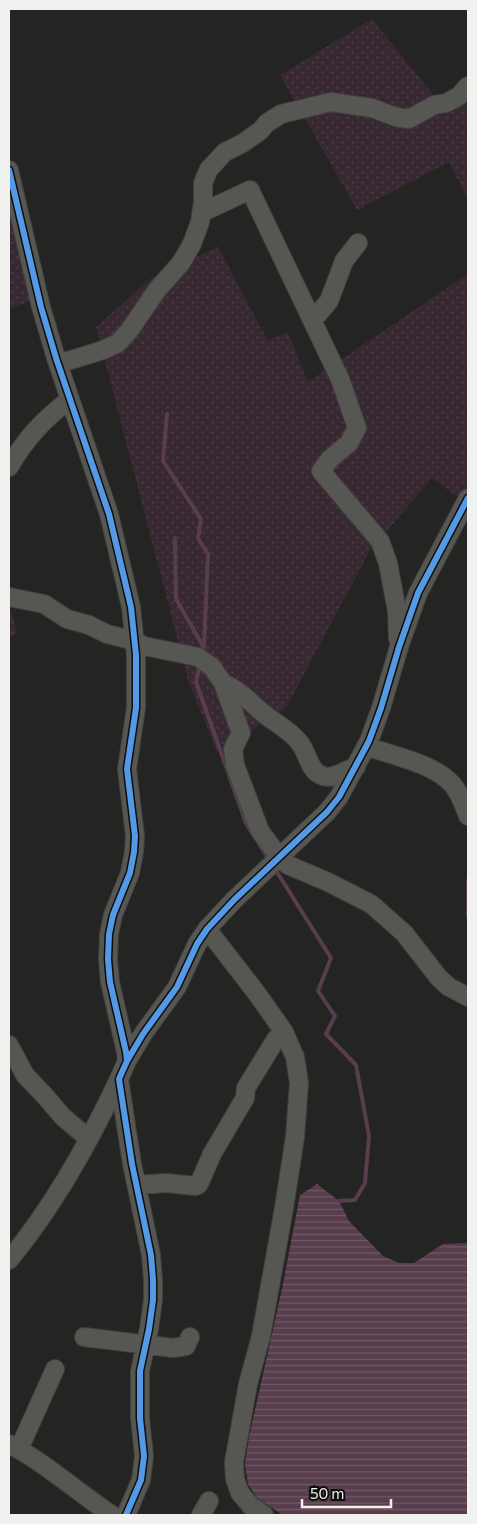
<svg xmlns="http://www.w3.org/2000/svg" width="477" height="1524" font-family="Commissioner,sans-serif">
  <style>
    .grass { fill: url(#grass-dots) }
    .water { fill: url(#water-rules) }
    .lines { fill: none; stroke-linecap: round; stroke-linejoin: round }
    .stream { stroke: #583d4d; stroke-width: 4 }
    .minor-casing { stroke: #414140; stroke-width: 20 }
    .minor { stroke: #565652; stroke-width: 18 }
    .cycleway-casing { stroke: #0e0e0d; stroke-width: 9 }
    .cycleway { stroke: #5399e6; stroke-width: 6 }
  </style>
  <defs>
    <pattern id="grass-dots" width="8" height="8" patternUnits="userSpaceOnUse" patternTransform="scale(1.25)"><rect width="8" height="8" fill="#382832"/><path d="M2 2h.1M6 6h.1" fill="none" stroke="#4c3d46" stroke-width="1.8" stroke-linecap="round"/></pattern>
    <pattern id="water-rules" width="6" height="5" patternUnits="userSpaceOnUse" patternTransform="scale(1.25)"><rect width="6" height="5" fill="#583d4d"/><path d="M0 2.5h6" fill="none" stroke="#705a67"/></pattern>
  </defs>
  <rect width="100%" height="100%" fill="#242423"/>
  <path class="grass" d="M372 19 439 102 468 88V200L449 162 357 210 280 75Z
    M9 186 35 299 9 309Z
    M218 247 268 341 288 332 308 382 468 274V504L432 478 369 552 286 708 217 752 188 680 96 327 150 279Z
    M9 604 17 632 9 638Z"/>
  <path class="water" d="M317 1184 339 1201 349 1221 383 1256 399 1263H414L443 1244 468 1243V1515H283L258 1499 248 1484 245 1464 249 1437 282 1289 300 1195Z"/>
  <g class="lines">
    <path class="stream" d="M167 414 163 461 201 519 198 538 208 554 204 646 202 654
      M175 538 176 599 203 646
      M200 664 196 682 246 823 252 833
      M259 844 270 861
      M275 869 331 958 318 991 335 1016 326 1034 356 1065 369 1136 365 1183 355 1200 339 1201
      M468 880V917"/>
    <g class="minor-casing">
      <path id="minor" d="M9 170 41 307 56 358 109 514 131 607 136 655V708L127 769 135 836 134 852 130 873 113 915 109 934 108 959 110 982 126 1052 127 1061
        M201 213 250 190 340 379 357 428 349 443 330 459 321 471 380 541 388 563 397 611 398 639
        M313 320 329 301 344 261 358 243
        M58 364 103 350 118 343 129 331 157 290 181 263 192 244 200 222 203 202V183L209 169 225 152 243 143 260 131 267 123 281 114 331 102 372 108 396 117 409 119 434 105 446 103 459 96 468 86
        M9 467C27 437 42 421 70 399
        M9 597 44 604 67 619 89 625 107 634 135 641 144 646 198 657 212 667 223 683 241 733 233 749 235 765 260 831 279 857 288 865 328 882 371 904 404 933 439 978 449 987 468 997
        M223 683C239 690 250 702 263 713 275 723 290 730 299 742 308 752 308 771 323 776 335 780 345 769 356 767
        M366 746C393 756 433 763 452 784 460 793 464 805 468 816
        M207 929 258 995 284 1032 295 1057 299 1083 295 1137 284 1208 261 1336 248 1384 234 1462 235 1479 240 1493 251 1506 264 1515
        M9 1045 25 1075 45 1096 63 1117 89 1139
        M137 1185 166 1183 196 1186 199 1184 212 1154 245 1098 246 1088 276 1039 284 1032
        M9 1260C54 1206 89 1143 119 1079
        M84 1337 173 1348 186 1346 190 1337
        M9 1444C46 1463 77 1492 112 1515
        M19 1449 55 1369
        M126 1515 141 1480 144 1456 140 1418V1371L149 1329 153 1300V1280L151 1255 132 1164 119 1079 127 1061 143 1034 177 987 197 944 207 929 234 900 327 812 339 797 369 741 381 708 399 647 418 593 468 498
        M201 1515 209 1501"/>
    </g>
    <use href="#minor" class="minor"/>
    <g class="cycleway-casing">
      <path id="cycleway" d="M9 170 41 307 56 358 109 514 131 607 136 655V708L127 769 135 836 134 852 130 873 113 915 109 934 108 959 110 982 126 1052 127 1061
        M126 1515 141 1480 144 1456 140 1418V1371L149 1329 153 1300V1280L151 1255 132 1164 119 1079 127 1061 143 1034 177 987 197 944 207 929 234 900 327 812 339 797 369 741 381 708 399 647 418 593 468 498"/>
    </g>
    <use href="#cycleway" class="cycleway"/>
  </g>
  <rect width="477" height="1524" fill="none" stroke="#f1f1ef" stroke-width="20"/>
  <path d="M302 1499v8h89v-8" fill="none" stroke="#f1f1ef" stroke-width="2.5"/>
  <text x="310" y="1499" font-size="15" fill="#f1f1ef" stroke="#0e0e0d" stroke-width="4" paint-order="stroke">50 m</text>
</svg>
